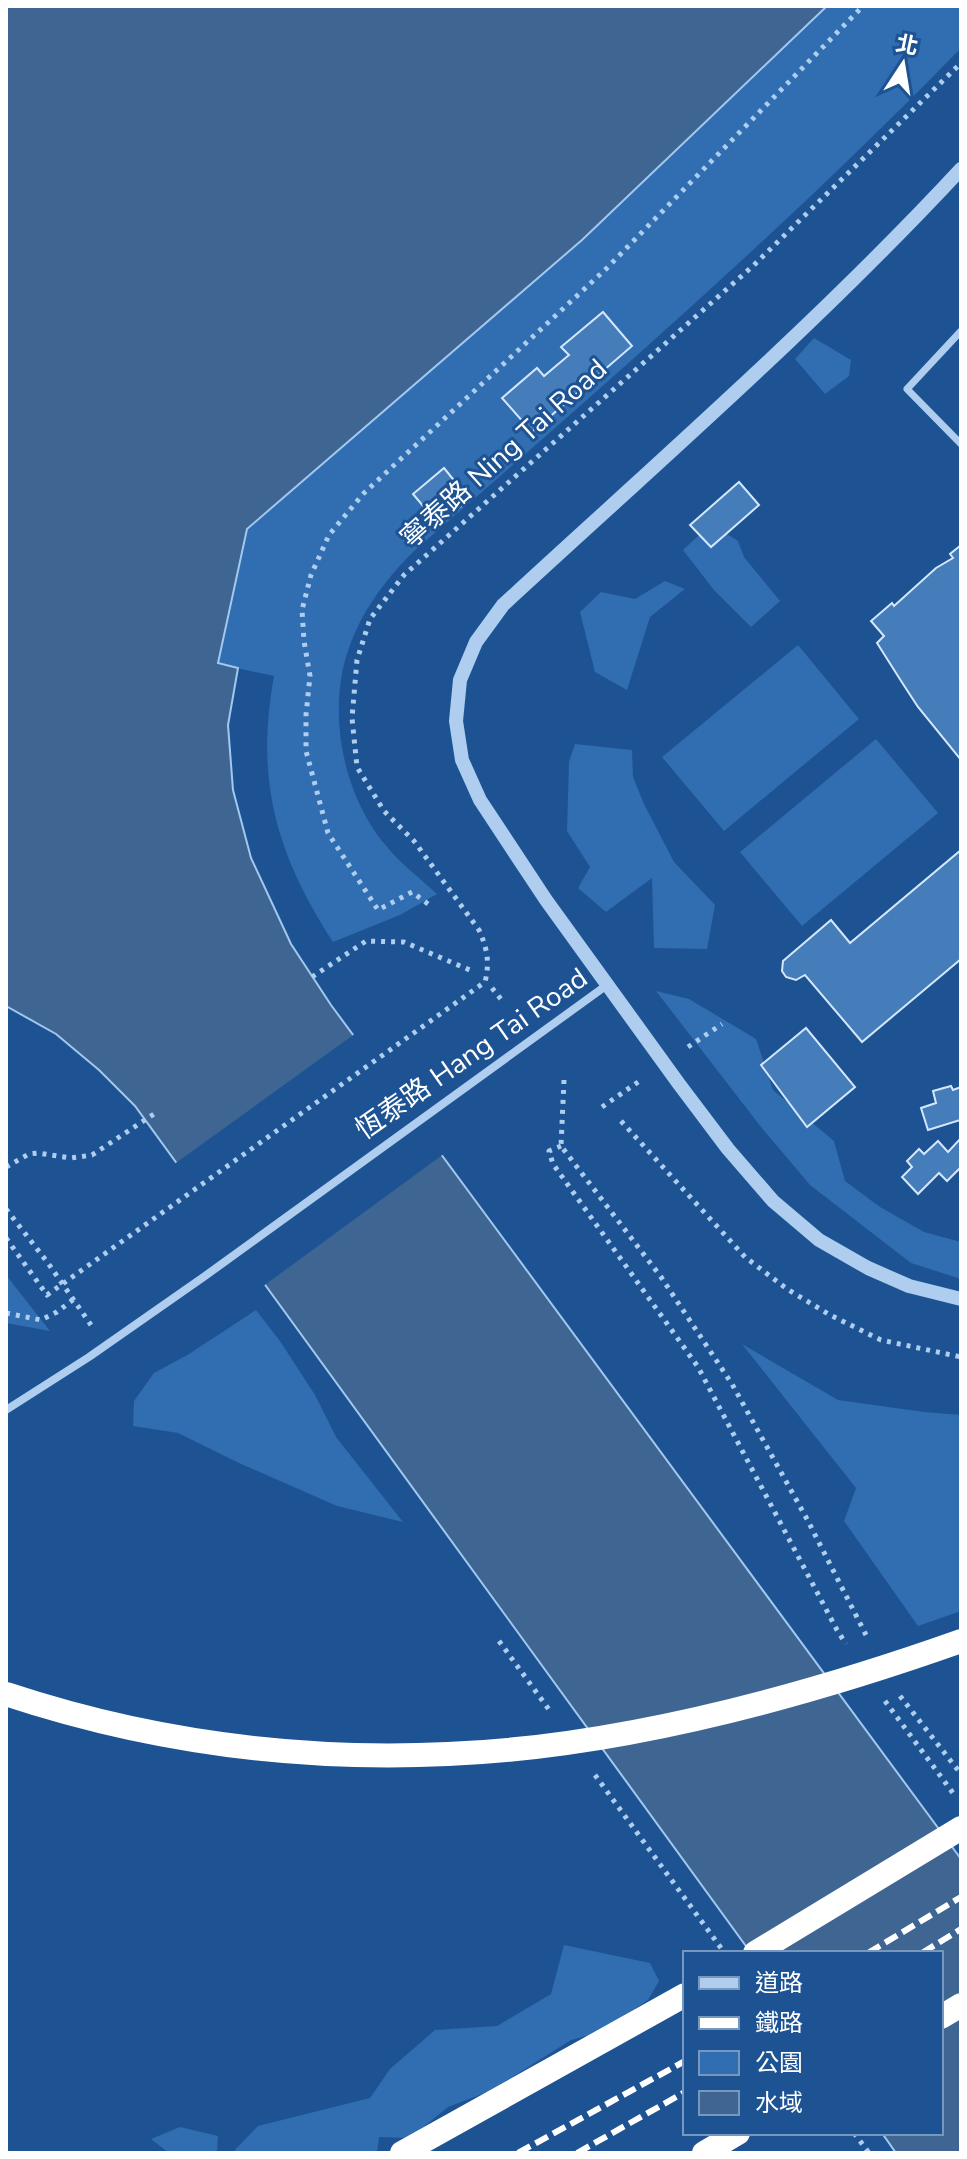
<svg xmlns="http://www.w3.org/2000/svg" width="967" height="2159" font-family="'Nunito Sans','Noto Sans TC',sans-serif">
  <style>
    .green { fill: #306db1 }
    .water { fill: #3f6693; stroke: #a2c8f0; stroke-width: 2 }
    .pier { fill: #1d5393 }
    .building { fill: #457cba; stroke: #d5e7fa; stroke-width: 2 }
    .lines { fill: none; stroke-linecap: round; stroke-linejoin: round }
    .path { stroke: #aecdef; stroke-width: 5; stroke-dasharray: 4 6; stroke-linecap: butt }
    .pedestrian { stroke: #aecdef; stroke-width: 7 }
    .minor { stroke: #aecdef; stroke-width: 8 }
    .tertiary { stroke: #aecdef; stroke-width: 14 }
    .motorway { stroke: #fff; stroke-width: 24 }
    .rail { stroke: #fff; stroke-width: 6; stroke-dasharray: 14 6; stroke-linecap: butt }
    .motorway-bridge { stroke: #fff; stroke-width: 24 }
    .labels { text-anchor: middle; stroke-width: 6; stroke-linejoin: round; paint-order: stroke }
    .street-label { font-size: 28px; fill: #fff; stroke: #1d5393 }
  </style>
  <rect width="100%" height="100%" fill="#1d5393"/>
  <path class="green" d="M827 6H961V48C788 226 600 389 413 552 385 580 362 611 349 648 326 711 343 798 388 848 402 865 421 879 437 894L400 915 333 942C276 854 255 780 274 676L218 664 247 529 582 240Z
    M814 338 851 360 849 376 825 394 795 359Z
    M711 524 738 541 744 557 780 601 751 627 714 590 683 550Z
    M665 581 685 589 650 617 627 690 595 672 580 612 601 592 635 599Z
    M798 645 859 719 724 831 662 757Z
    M876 739 938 813 802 926 740 852Z
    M575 744 632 750 633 777 644 804 674 862 715 905 707 949 654 948 652 878 606 912 578 888 590 867 567 831 569 762Z
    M656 991 689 999 756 1039 773 1090 834 1141 845 1181 880 1207 924 1232 961 1242V1279L911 1263 810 1185 761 1127Z
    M6 1275 50 1331 6 1323Z
    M256 1310 280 1341 315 1395 336 1437 403 1522 337 1506 239 1463 178 1433 133 1426 134 1401 154 1373 189 1354Z
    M742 1344 838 1400 924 1412 961 1415V1611L918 1626 844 1521 856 1488Z
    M564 1945 650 1963 659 1981 648 2000 601 2032 571 2040 490 2091 448 2107 410 2138 379 2137 377 2153H232L258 2126 370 2098 390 2069 435 2030 497 2026 551 1994Z
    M180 2127 218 2136 217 2153H169L151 2139Z"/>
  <path class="water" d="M6 6H827L582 240 247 529 218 663 238 668 228 725 233 790 251 858 291 944 331 1005 961 1859V2153H896L882 2133H941V1953H751L135 1106 99 1070 56 1034 6 1006Z"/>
  <path class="pier" d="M356 1033 445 1153 262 1287 173 1165Z"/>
  <path class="building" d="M603 312 632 346 532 432 502 398 537 368 544 376 569 355 561 347Z
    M444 468 469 499 439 525 413 494Z
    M739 482 759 505 711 547 690 525Z
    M961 545V760L918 707 903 684 877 643 884 636 871 621 892 603 894 606 936 568 953 558 950 554Z
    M961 850V959L862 1042 805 975 796 980 786 977 782 971 783 961 831 920 850 943Z
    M806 1028 855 1087 807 1127 761 1065Z
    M951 1086 953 1090 961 1087V1126L960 1120 928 1130 921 1108 936 1103 933 1091Z
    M961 1138V1167L947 1181 939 1173 918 1194 902 1177 912 1167 907 1161 919 1149 924 1154 938 1141 948 1152Z"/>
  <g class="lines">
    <path class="path" d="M428 904 412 892 378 910 328 833 306 751V715L310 676 304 641 302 610 311 575 329 535 363 494 607 268 863 6
      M312 977 366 941 404 942 472 971
      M492 988 504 1003
      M688 1047 722 1024
      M564 1080 561 1146 661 1277 732 1384 808 1521 866 1635
      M602 1107 641 1080
      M621 1121 745 1257 787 1289 830 1315 881 1340 961 1357
      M561 1146 549 1151 553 1164 698 1367 837 1630 846 1644
      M6 1167 29 1154 38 1153 71 1158 92 1155 154 1114
      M6 1209 48 1263 91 1325
      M6 1238 47 1295 485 982C490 962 487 948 479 930L414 841 384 811 357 767 352 718 357 660 370 619 404 575 754 265 961 63
      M6 1313 41 1320 57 1312 74 1299
      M499 1641 550 1711
      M900 1696 961 1774
      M885 1701 953 1793
      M595 1775 721 1948
      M854 2133 869 2153"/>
    <path class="pedestrian" d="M961 331 907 389 961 444"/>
    <path class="minor" d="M6 1410 89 1357 205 1276 607 985"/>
    <path class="tertiary" d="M961 169C818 323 658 462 503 605L476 642 460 680 456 721 462 760 480 800 546 900 679 1084 728 1149 773 1201 819 1240 868 1268 909 1286 961 1299"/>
    <path class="motorway" d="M755 1953 961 1828
      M941 2017 961 2005
      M402 2153 685 1995
      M704 2153 738 2133"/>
    <path class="rail" d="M868 1953 961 1897
      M922 1953 961 1929
      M518 2153 685 2061
      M577 2153 685 2092"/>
    <path class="motorway-bridge" d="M6 1694C148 1741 298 1761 448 1754 619 1747 800 1698 961 1641"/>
  </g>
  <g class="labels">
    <g class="street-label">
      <text transform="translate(503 453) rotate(-42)" y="10">寧泰路 Ning Tai Road</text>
      <text transform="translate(471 1053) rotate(-35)" y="10">恆泰路 Hang Tai Road</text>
    </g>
  </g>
  <rect width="967" height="2159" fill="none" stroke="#ffffff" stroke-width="16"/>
  <rect x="683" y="1951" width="260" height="184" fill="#1d5393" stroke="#7798be" stroke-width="2"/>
  <rect x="699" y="1977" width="40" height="12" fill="#aecdef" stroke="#7798be" stroke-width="2"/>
  <text x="755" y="1991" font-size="24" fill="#ffffff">道路</text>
  <rect x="699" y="2017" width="40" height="12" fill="#ffffff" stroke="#7798be" stroke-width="2"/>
  <text x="755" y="2031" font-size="24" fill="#ffffff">鐵路</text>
  <rect x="699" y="2051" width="40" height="24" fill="#306db1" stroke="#7798be" stroke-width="2"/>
  <text x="755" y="2071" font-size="24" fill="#ffffff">公園</text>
  <rect x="699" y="2091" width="40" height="24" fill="#3f6693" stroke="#7798be" stroke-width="2"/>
  <text x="755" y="2111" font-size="24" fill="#ffffff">水域</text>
  <g transform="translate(903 64) rotate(12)" stroke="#1d5393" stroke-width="6" paint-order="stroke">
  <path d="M0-6L14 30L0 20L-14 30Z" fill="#ffffff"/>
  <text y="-12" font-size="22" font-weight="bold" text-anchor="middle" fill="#ffffff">北</text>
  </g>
</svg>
